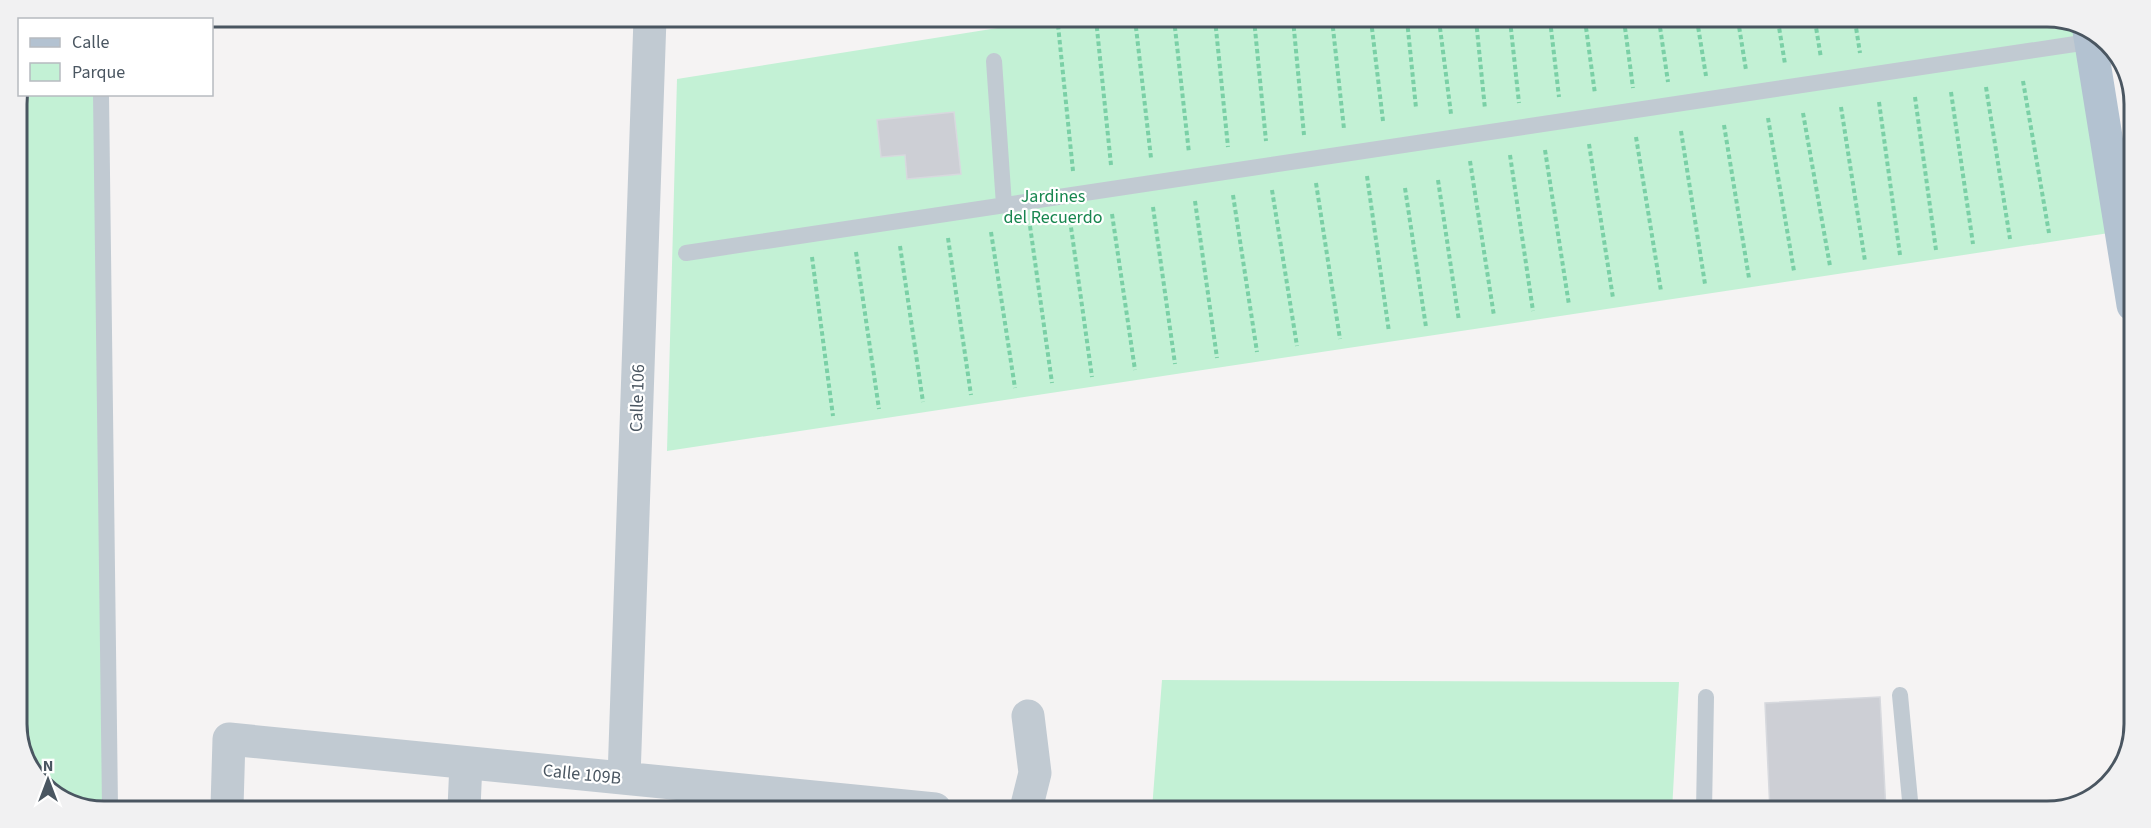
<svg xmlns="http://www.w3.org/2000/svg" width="2151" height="828" font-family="'Source Sans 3',sans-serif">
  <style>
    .green { fill: #c3f1d5 }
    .building { fill: #cdcfd5; stroke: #d7d9de; stroke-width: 1.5 }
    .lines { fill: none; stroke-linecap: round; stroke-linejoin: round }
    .path { stroke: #7ad0a6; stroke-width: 4; stroke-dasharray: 4.5 3; stroke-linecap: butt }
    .lane { stroke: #c1cad2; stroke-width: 16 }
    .street { stroke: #c1cad2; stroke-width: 33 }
    .primary { stroke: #b3c2d1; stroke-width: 33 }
    .labels { text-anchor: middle; stroke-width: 4.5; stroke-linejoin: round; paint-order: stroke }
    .park-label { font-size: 18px; fill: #17864f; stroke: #fff }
    .street-label { font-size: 18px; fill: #4a5661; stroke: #fff }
    .rim { fill: none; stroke: #4a5661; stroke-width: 3 }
  </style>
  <rect width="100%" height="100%" fill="#f5f3f3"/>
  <path class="green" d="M1055 19 2075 21 2109 233 667 451 677 79Z
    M19 93 97 95 104 807H76L35 777 17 730V99Z
    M1162 680 1679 682 1672 811 1152 809Z"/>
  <path class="building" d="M954 112 961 174 907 179 905 155 881 157 877 120Z
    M1880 697 1886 811H1770L1765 703Z"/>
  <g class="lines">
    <path class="path" d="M1096 19 1111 165
      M1135 19 1151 158
      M1174 19 1189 153
      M1215 19 1228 147
      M1254 19 1266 141
      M1293 19 1304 135
      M1332 19 1344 129
      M1371 20 1383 121
      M1407 20 1416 108
      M1439 20 1451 114
      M1476 20 1485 109
      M1510 20 1519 103
      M1550 20 1559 97
      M1585 20 1595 94
      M1624 20 1633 88
      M1659 20 1668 82
      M1697 20 1706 76
      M1738 20 1746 70
      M1778 21 1785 64
      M1815 21 1821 58
      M1855 21 1860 53
      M1058 25 1073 171
      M2023 81 2049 233
      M1986 87 2010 239
      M1951 92 1973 244
      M1915 97 1936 250
      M1879 102 1900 255
      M1841 107 1865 261
      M1803 113 1830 266
      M1768 118 1794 271
      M1724 125 1749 278
      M1681 131 1705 284
      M1636 137 1661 291
      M1589 144 1613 298
      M1545 150 1569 305
      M1510 155 1533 311
      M1470 161 1494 316
      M1367 176 1389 332
      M1438 180 1459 321
      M1316 183 1340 339
      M1405 188 1426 327
      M1272 190 1297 346
      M1233 195 1257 352
      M1195 201 1217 358
      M1153 207 1175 364
      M1112 214 1135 370
      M1070 220 1092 377
      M1030 226 1052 383
      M991 232 1015 388
      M948 238 971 395
      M900 246 923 402
      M856 252 879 409
      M812 257 833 416"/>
    <path class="lane" d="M100 18V20
      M994 61 1004 205
      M101 94 110 807
      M686 253 2095 41
      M1900 695 1911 811
      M1704 811 1706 697"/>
    <path class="street" d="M624 778 650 18
      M227 807 229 739 935 809
      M464 808 466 763
      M1026 809 1035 773 1028 716"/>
    <path class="primary" d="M2089 31 2133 305"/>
  </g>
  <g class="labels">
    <g class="park-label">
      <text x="1053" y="202">Jardines<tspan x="1053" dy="21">del Recuerdo</tspan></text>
    </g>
    <g class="street-label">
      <text transform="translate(637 398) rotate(-88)" y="6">Calle 106</text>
      <text transform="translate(582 774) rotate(6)" y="6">Calle 109B</text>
    </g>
  </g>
  <path d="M0 0H2151V828H0ZM104 27H2047A77 77 0 0 1 2124 104V724A77 77 0 0 1 2047 801H104A77 77 0 0 1 27 724V104A77 77 0 0 1 104 27Z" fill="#f1f1f2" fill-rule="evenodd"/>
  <path class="rim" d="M104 27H2047A77 77 0 0 1 2124 104V724A77 77 0 0 1 2047 801H104A77 77 0 0 1 27 724V104A77 77 0 0 1 104 27Z"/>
  <rect x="18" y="18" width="195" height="78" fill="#ffffff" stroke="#b7bbc0" stroke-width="1.5"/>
  <rect x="30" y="38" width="30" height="9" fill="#b3c2d1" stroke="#b7bbc0" stroke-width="1.5"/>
  <text x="72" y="48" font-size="18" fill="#4a5661">Calle</text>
  <rect x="30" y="63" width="30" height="18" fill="#c3f1d5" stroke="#b7bbc0" stroke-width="1.5"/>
  <text x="72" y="78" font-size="18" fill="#4a5661">Parque</text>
  <g transform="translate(48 780)" stroke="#ffffff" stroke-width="4.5" paint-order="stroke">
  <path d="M0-4.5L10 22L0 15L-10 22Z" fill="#4a5661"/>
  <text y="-9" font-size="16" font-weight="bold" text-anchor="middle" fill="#4a5661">N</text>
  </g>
</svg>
